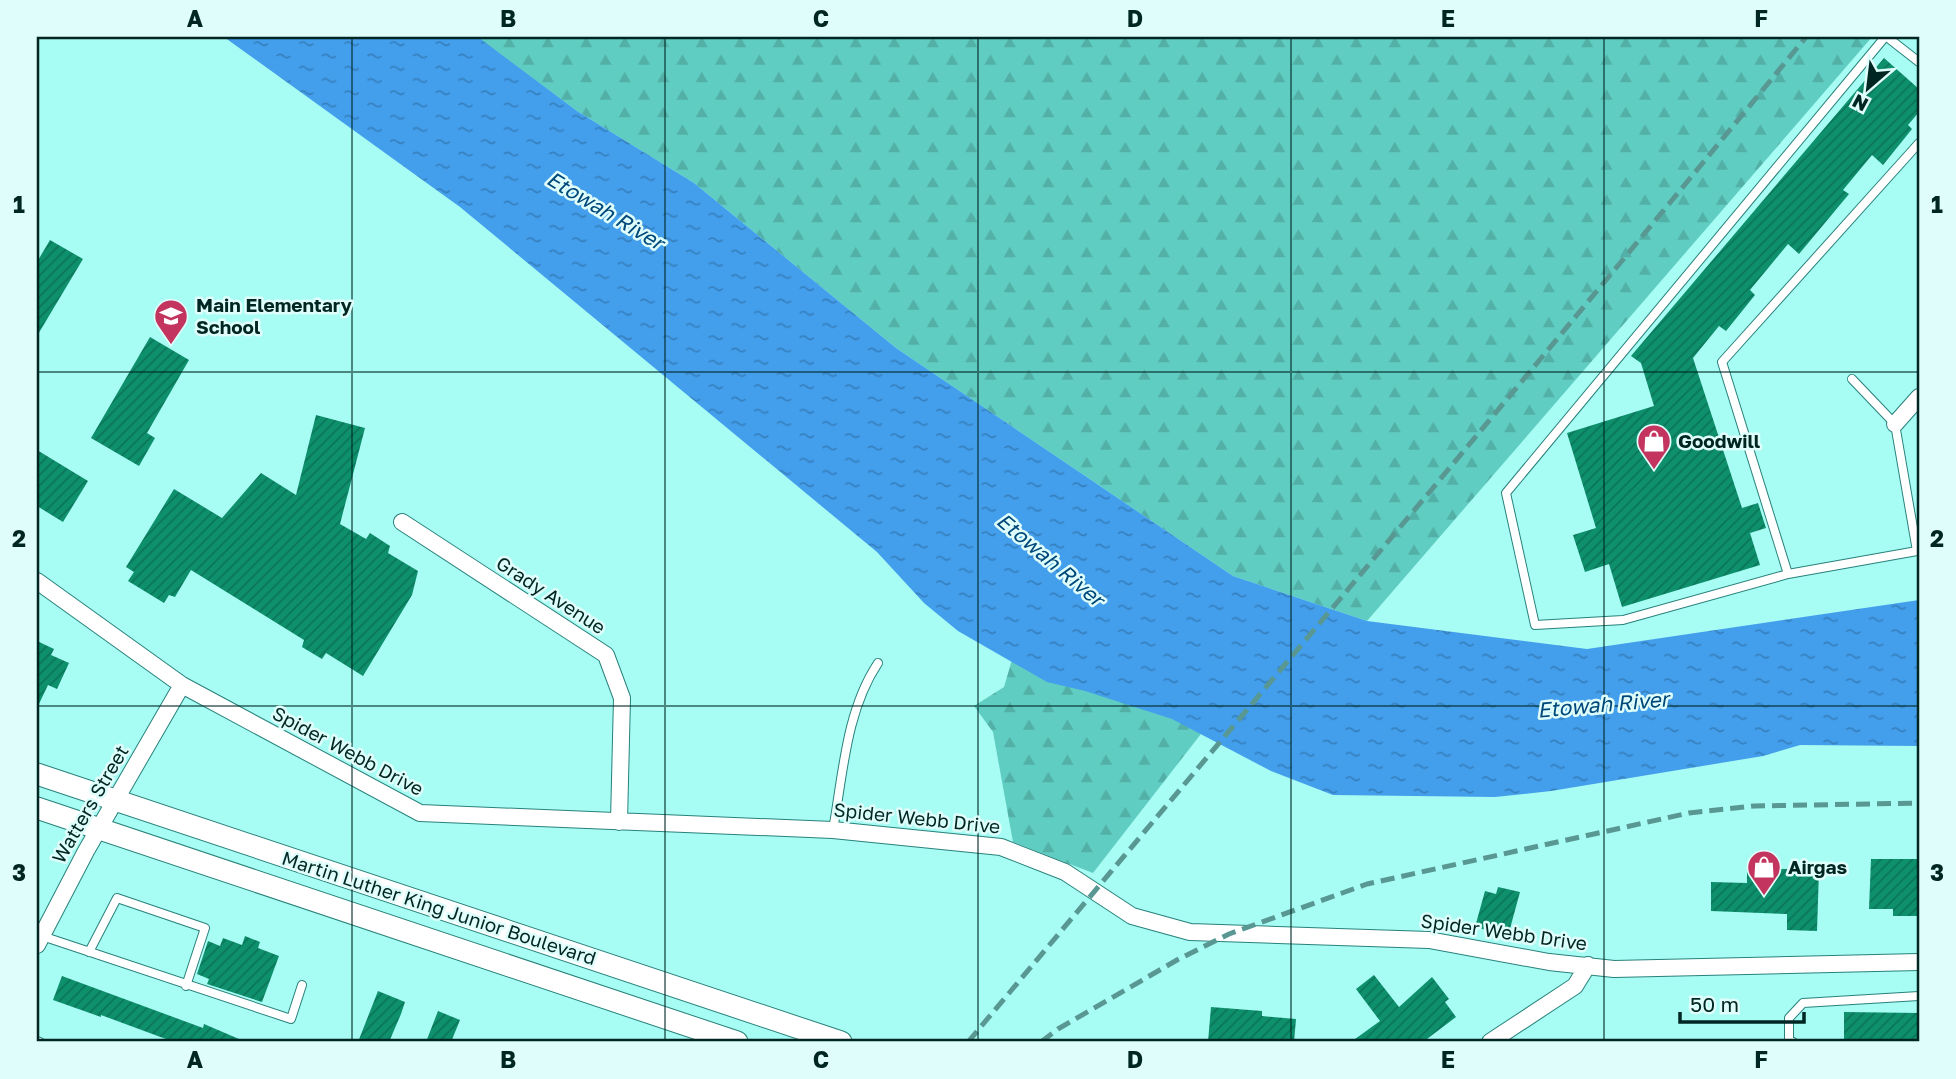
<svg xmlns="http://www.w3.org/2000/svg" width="1956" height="1079" font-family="'Golos Text',sans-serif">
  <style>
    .forest { fill: url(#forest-firs) }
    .water { fill: url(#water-ripples) }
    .building { fill: url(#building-hatch) }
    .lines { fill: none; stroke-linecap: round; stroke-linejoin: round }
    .service-casing { stroke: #28827b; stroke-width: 10 }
    .minor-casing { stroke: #28827b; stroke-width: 18 }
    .secondary-casing { stroke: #28827b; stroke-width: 23 }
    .service { stroke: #fff; stroke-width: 8 }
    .minor { stroke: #fff; stroke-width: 16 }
    .secondary { stroke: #fff; stroke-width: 21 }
    .rail { stroke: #599892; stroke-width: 5; stroke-dasharray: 14 7; stroke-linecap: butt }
    .grid { fill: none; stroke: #002623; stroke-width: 2; stroke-opacity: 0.55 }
    .labels { text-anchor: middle; stroke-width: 5; stroke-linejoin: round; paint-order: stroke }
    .poi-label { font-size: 19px; font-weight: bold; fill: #002623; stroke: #dffefb; text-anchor: start }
    .street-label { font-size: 19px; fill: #002623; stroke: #dffefb }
    .water-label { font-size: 21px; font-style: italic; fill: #01487a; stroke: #dffefb }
    .neatline { fill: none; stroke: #002623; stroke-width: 2.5 }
    .grid-label { font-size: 23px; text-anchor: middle; font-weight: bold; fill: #002623 }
  </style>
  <defs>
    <pattern id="forest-firs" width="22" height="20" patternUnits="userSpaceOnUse" patternTransform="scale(1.75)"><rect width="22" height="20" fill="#60cdc3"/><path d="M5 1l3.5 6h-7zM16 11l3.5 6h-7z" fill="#52b0a7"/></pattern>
    <pattern id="water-ripples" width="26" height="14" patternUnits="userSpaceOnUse" patternTransform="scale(1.75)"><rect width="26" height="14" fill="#439eec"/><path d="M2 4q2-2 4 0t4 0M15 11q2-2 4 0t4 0" fill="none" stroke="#3681bf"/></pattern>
    <pattern id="building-hatch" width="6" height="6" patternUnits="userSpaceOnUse" patternTransform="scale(1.75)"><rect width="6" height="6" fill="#0e906d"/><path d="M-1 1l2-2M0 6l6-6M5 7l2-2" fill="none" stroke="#0b7559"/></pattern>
  </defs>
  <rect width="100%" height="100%" fill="#a7fcf3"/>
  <path class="forest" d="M477 37H1872L1367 621 1233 576 896 348 694 183 577 111Z
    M1014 653 1204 730 1093 873 1013 842 993 732 974 706 1004 687Z"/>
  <path class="water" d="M224 37H478L577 111 694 183 896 348 1233 576 1367 621 1587 649 1919 600V746L1800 745 1763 756 1551 791 1495 797 1333 795 1271 771 1172 719 1085 691 1047 682 958 631 924 603 877 552 460 207Z"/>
  <path class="building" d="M1884 58 1919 89V112L1908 125 1912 129 1883 165 1872 155 1843 190 1849 194 1799 254 1788 244 1750 290 1755 295 1726 331 1719 326 1693 358 1742 508 1758 503 1766 528 1750 533 1760 565 1622 607 1609 564 1585 572 1573 535 1596 528 1567 433 1654 406 1641 363 1631 356Z
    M50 240 83 259 37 336V262Z
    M150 337 189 360 147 433 155 438 139 466 91 438Z
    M316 415 365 428 340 524 366 539 370 533 390 546 388 553 418 571 412 595 363 676 326 653 322 659 302 647 304 640 191 570 175 597 169 595 164 603 128 581 134 572 126 567 174 489 222 518 261 473 296 495Z
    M37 450 88 481 63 522 37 506Z
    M37 641 54 649 51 655 69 663 57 689 48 685 37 708Z
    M1871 859H1919V916H1893V909H1869Z
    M1747 868 1819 870 1817 931 1787 930V914L1711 911V882L1747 883Z
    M1498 887 1520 892 1508 936 1475 927 1485 891 1496 894Z
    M245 936 260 942 258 948 279 956 262 1002 207 984 209 979 197 974 208 941 220 946 223 938 242 945Z
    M1374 975 1399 1007 1432 977 1449 999 1445 1002 1456 1017 1423 1042H1351L1380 1021 1356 989Z
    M62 976 203 1028 204 1024 246 1042H174L101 1015V1017L53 1000Z
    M378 991 405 1002 401 1014 389 1042H358Z
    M1211 1007 1262 1011V1016L1296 1019 1294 1042H1208Z
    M438 1011 460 1020 451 1042H426Z
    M1844 1012 1919 1013V1042H1844Z"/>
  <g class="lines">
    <g class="service-casing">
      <path id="service" d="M1887 37 1919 62
        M1852 379 1895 424 1917 551 1788 574 1623 620 1535 625 1506 493 1885 37
        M1788 574 1722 362 1919 143
        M833 830C843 774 846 711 878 663
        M42 936 291 1019 302 985
        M89 952 117 898 205 928 186 986
        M37 1041 40 1042
        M1793 1042 1789 1040V1018L1803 1003 1919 996"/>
    </g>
    <g class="minor-casing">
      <path id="minor" d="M1895 424 1919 397
        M402 522 606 655 622 698 619 822
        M37 581 182 685 420 813 833 830 1001 847 1065 872 1132 916 1190 932 1429 940 1549 962 1614 969 1919 962
        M37 945 86 851 182 685
        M1490 1042 1575 986 1588 965"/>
    </g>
    <g class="secondary-casing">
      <path id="secondary" d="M37 774 841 1042
        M37 808 737 1042"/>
    </g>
    <use href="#service" class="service"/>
    <use href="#minor" class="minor"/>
    <use href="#secondary" class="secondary"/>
    <path class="rail" d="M968 1042C1248 708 1530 375 1806 37
      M1041 1042 1058 1029 1177 960 1229 934 1367 884 1689 813 1754 806 1919 803"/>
  </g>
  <path class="grid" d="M352 37V1042M665 37V1042M978 37V1042M1291 37V1042M1604 37V1042M37 372H1919M37 706H1919"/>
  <defs>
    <g id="school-pin" transform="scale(1.75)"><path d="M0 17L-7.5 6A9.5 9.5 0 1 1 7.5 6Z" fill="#c3355f" stroke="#dffefb"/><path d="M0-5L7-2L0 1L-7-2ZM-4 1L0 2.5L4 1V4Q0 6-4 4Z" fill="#fff"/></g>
    <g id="shop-pin" transform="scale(1.75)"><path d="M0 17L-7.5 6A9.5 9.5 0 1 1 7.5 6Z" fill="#c3355f" stroke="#dffefb"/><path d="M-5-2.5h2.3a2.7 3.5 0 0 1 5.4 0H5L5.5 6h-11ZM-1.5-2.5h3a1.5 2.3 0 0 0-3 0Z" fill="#fff"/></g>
  </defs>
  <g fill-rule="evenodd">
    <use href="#school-pin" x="171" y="316"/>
    <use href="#shop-pin" x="1654" y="441"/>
    <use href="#shop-pin" x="1764" y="867"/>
  </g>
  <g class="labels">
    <g class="poi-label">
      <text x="196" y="312">Main Elementary<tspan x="196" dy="22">School</tspan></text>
      <text x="1678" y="448">Goodwill</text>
      <text x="1788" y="874">Airgas</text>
    </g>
    <g class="street-label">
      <text transform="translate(551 595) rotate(33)" y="7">Grady Avenue</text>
      <text transform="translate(348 751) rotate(28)" y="7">Spider Webb Drive</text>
      <text transform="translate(90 804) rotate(-60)" y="7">Watters Street</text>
      <text transform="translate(917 818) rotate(6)" y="7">Spider Webb Drive</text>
      <text transform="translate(439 908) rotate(18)" y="7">Martin Luther King Junior Boulevard</text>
      <text transform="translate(1504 932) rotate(8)" y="7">Spider Webb Drive</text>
    </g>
    <g class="water-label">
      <text transform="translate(605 211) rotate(31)" y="7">Etowah River</text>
      <text transform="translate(1050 560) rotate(40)" y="7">Etowah River</text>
      <text transform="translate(1603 705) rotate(-5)" y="7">Etowah River</text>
    </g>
  </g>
  <rect width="1956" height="1079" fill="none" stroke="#dffefb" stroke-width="77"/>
  <g transform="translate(1868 88) rotate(208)" stroke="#dffefb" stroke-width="5" paint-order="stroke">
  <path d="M0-5L12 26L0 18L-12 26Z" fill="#002623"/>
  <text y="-10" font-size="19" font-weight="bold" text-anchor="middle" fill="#002623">N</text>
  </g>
  <path d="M1680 1012v10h124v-10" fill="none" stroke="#002623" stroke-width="3.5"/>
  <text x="1690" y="1012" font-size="21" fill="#002623" stroke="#dffefb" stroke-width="5" paint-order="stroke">50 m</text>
  <rect x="38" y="38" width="1880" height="1002" class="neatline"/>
  <g class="grid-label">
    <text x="195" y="27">A</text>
    <text x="508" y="27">B</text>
    <text x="821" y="27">C</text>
    <text x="1135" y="27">D</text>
    <text x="1448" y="27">E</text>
    <text x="1761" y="27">F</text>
    <text x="19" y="213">1</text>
    <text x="1937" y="213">1</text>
    <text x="19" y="547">2</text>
    <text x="1937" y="547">2</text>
    <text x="19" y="881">3</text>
    <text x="1937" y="881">3</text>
    <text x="195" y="1068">A</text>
    <text x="508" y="1068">B</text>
    <text x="821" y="1068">C</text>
    <text x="1135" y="1068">D</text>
    <text x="1448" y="1068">E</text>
    <text x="1761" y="1068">F</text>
  </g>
</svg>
